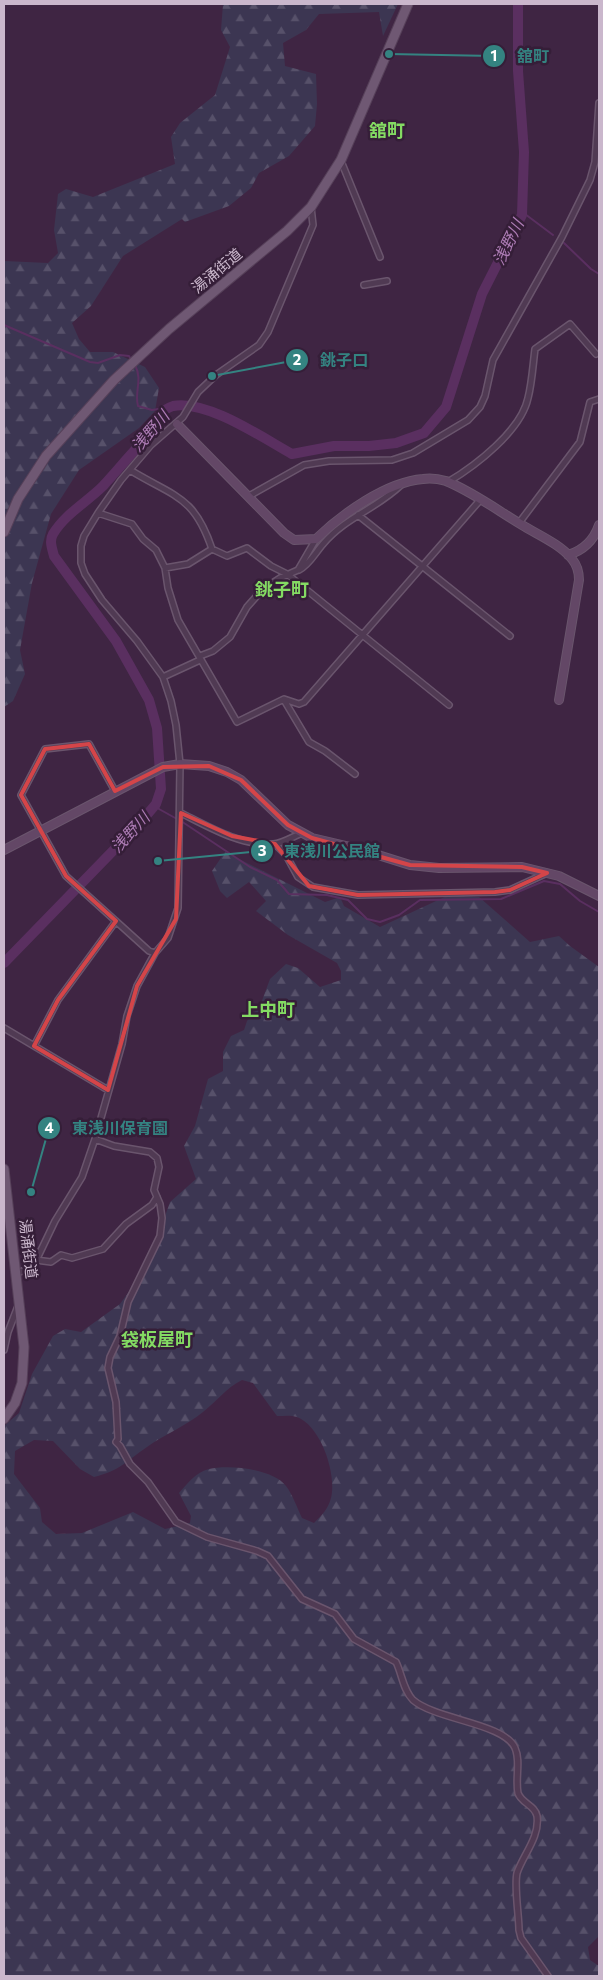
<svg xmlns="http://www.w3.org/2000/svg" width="603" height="1980" font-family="Commissioner,'Noto Sans JP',sans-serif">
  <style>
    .forest { fill: url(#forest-firs); fill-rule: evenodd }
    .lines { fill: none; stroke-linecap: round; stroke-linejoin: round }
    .stream { stroke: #5a2f60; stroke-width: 2 }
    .river { stroke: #5a2f60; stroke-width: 10 }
    .street-casing { stroke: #6a556d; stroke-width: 8 }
    .secondary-casing { stroke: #6a556d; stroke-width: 10 }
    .primary-casing { stroke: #564059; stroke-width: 11 }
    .street { stroke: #503a53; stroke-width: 5 }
    .secondary { stroke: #634766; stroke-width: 8 }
    .primary { stroke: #6f5873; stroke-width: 9 }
    .marked { fill: none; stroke: #d44549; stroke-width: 4; stroke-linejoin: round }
    .labels { text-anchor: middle; stroke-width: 5; stroke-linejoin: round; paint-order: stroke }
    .street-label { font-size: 15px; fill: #cab7cc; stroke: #351e38 }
    .water-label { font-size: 16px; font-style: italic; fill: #ad7cb5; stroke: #351e38 }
    .quarter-label { font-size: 18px; font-weight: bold; fill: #84db63; stroke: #351e38 }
    .leader { fill: none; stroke: #348381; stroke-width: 2 }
    .callout-dot { fill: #348381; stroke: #351e38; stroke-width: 2 }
    .mark-label { font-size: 15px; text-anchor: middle; font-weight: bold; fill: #fff }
    .callout-label { font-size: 16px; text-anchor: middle; font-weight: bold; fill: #348381; stroke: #351e38; stroke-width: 5; stroke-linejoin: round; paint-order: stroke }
  </style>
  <defs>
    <pattern id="forest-firs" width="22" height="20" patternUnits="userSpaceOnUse" patternTransform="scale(1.25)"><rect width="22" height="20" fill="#3c3652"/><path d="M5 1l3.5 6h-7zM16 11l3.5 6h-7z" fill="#57516a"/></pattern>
  </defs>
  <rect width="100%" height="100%" fill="#3f2543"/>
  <path class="forest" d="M223 4H398L383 36 379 12 319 14 306 30 283 43 285 66 316 74 317 104 315 126 289 156 259 173 251 188 229 206 185 222 182 219 123 256 91 306 72 323 79 339 90 352H113L145 367 159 388 155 411 139 428 79 470 51 514 32 583 20 650 25 674 13 701 4 707V261L48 263 58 253 54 230 58 194 66 189 93 197 175 164 171 137 180 123 215 95 230 47 221 30Z
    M225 852 325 902 340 897 344 906 380 927 449 895 479 897 530 942 559 936 570 946 599 967V1936L588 1947 590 1960 599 1966V1976H4V1426L19 1413 32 1374 53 1336 65 1329 81 1332 120 1304 147 1267 170 1202 196 1179 184 1146 195 1126 208 1079 223 1071V1052L231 1036 244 1030 247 1021 260 1006 270 979 286 964 298 968 320 987 341 980V971L337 963 288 935 256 911 266 901 249 882 227 898 220 891 212 871ZM242 1380 253 1383 277 1416C283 1416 291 1415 297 1417 321 1426 337 1474 331 1498 328 1509 322 1515 314 1523L302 1518C297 1508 293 1495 286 1486 273 1469 229 1464 209 1469 196 1472 187 1484 179 1493L191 1516 190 1523 165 1529 133 1512 82 1533 56 1534 42 1522 40 1508 14 1474 15 1451 34 1440 53 1441 80 1469 94 1477C121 1470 125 1462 147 1447 165 1434 186 1426 203 1412 217 1401 226 1388 242 1380Z"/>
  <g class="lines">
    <path class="stream" d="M522 215 525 214 553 235
      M564 243 591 269 599 274
      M4 325 90 362 98 363 120 355 129 356 132 361
      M135 365C143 380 134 392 138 406L152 410 171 407
      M156 804 159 809 177 819
      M181 821 250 867 277 880 289 894 327 895 348 900 367 919 380 922 399 915 420 900 501 899 544 881 560 884 580 901 599 912"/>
    <path class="river" d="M4 963 140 823 156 804 161 789 157 728 149 700 116 641 54 556C52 548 49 541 53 534 65 514 87 502 103 486 114 474 125 461 136 449 146 437 157 410 173 406 206 399 263 438 292 454L334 446H369L396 443 424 433 446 407 482 294 522 215 524 152 518 71V4"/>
    <g class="street-casing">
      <path id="street" d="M341 161 380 257
        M364 285 387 281
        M130 470C174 497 194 495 212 549
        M448 482C475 466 521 431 528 398 532 383 533 364 535 349L570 324 596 354
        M249 496 304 465 329 461 392 460 413 453 468 420 480 407 485 396 493 360 562 237 590 180 595 162 599 103
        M98 513 132 524 143 539 156 550 165 568 168 588 178 620 237 722 284 699 299 704 304 702 481 499
        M358 515 510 636
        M519 523 580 442 590 402 599 399
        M165 568 188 564 212 549 227 556 247 548 271 566 287 574 449 705
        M299 570C310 564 315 553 323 544 346 517 376 509 401 485
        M200 656 213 651 230 637 247 607 263 589 280 578 298 570 316 539
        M163 677 200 660
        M284 700 309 742 325 751 355 774
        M115 791 89 744 45 749 21 795 66 876 149 951 155 953
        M181 813C209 827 241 846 273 844 282 844 294 836 302 833
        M275 844 286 855 298 877 313 887 358 895 495 892 510 890 547 873
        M4 1028 108 1090
        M34 1046 58 1000 116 921
        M95 1139 114 1146 150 1152 157 1158 159 1167 154 1190 160 1204 162 1218 160 1236 128 1302 120 1336 110 1357 108 1368 116 1402 118 1439 116 1442 120 1446 130 1464 148 1482 176 1522 207 1537 257 1551 268 1556 302 1599 335 1614 354 1639 396 1662C402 1674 403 1690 413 1700 436 1720 504 1723 515 1748 521 1761 515 1779 518 1793 521 1803 535 1805 537 1816 540 1837 523 1855 517 1873 514 1886 519 1916 519 1930L521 1938 548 1976
        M36 1260 51 1262 61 1255 72 1258 103 1249 126 1224 152 1205 157 1197
        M17 1273 33 1267 55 1221 82 1177 95 1139 122 1044 127 1016 137 986 155 953 168 938 178 908 180 764 176 725 171 701 163 677 137 641 102 600 85 574 81 563V546L84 536 98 513 121 480 151 445 183 417 198 392 216 375 259 345 268 332 313 225 311 207
        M4 1350 8 1332 18 1306"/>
    </g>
    <g class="secondary-casing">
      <path id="secondary" d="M177 424 284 533 294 540 316 539C342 514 386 482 423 479 430 478 439 479 446 481 473 492 497 510 522 525 538 535 560 544 572 559 577 565 579 572 579 580L559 700
        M568 555C584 550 594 540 599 525
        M4 850 163 767 180 764 209 766 227 772 241 780 288 825 312 838 359 849 410 865 439 868 522 867 559 876 599 896"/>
    </g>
    <g class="primary-casing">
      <path id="primary" d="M4 532 18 499 46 456 114 380 169 329 287 231 311 207 341 160 408 4
        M4 1169 24 1347 22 1383 15 1403 4 1419"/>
    </g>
    <use href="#street" class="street"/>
    <use href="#secondary" class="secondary"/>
    <use href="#primary" class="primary"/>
  </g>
  <path class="marked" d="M89 744 115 791 163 767 209 766 241 780 288 825 312 838 410 865 522 867 547 873 510 890 495 892 358 895 309 886 275 844 232 836 181 813 176 919 137 986 108 1090 34 1046 58 1000 116 921 66 876 21 795 45 749Z"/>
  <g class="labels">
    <g class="street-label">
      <text transform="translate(217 271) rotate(-40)" y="5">湯涌街道</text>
      <text transform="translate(28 1249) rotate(83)" y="5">湯涌街道</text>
    </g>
    <g class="water-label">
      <text transform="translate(508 242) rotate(-64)" y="6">浅野川</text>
      <text transform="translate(150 431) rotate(-49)" y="6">浅野川</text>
      <text transform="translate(130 832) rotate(-47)" y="6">浅野川</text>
    </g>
    <g class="quarter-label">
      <text x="387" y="137">舘町</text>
      <text x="282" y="596">銚子町</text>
      <text x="268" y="1016">上中町</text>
      <text x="157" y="1346">袋板屋町</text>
    </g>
  </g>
  <path class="leader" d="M389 54L494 56M212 376L297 360M158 861L262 851M31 1192L49 1128"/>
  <g class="callout-dot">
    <circle cx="389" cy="54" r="5"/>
    <circle cx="212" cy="376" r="5"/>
    <circle cx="158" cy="861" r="5"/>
    <circle cx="31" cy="1192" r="5"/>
    <circle cx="494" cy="56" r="12"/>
    <circle cx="297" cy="360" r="12"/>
    <circle cx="262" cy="851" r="12"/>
    <circle cx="49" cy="1128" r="12"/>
  </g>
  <g class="mark-label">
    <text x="494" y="61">1</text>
    <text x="297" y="365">2</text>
    <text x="262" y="856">3</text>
    <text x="49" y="1133">4</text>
  </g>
  <g class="callout-label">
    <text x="533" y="62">舘町</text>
    <text x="344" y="366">銚子口</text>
    <text x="332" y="857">東浅川公民館</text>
    <text x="120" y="1134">東浅川保育園</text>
  </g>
  <rect width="603" height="1980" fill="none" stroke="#cab7cc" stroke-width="10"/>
</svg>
